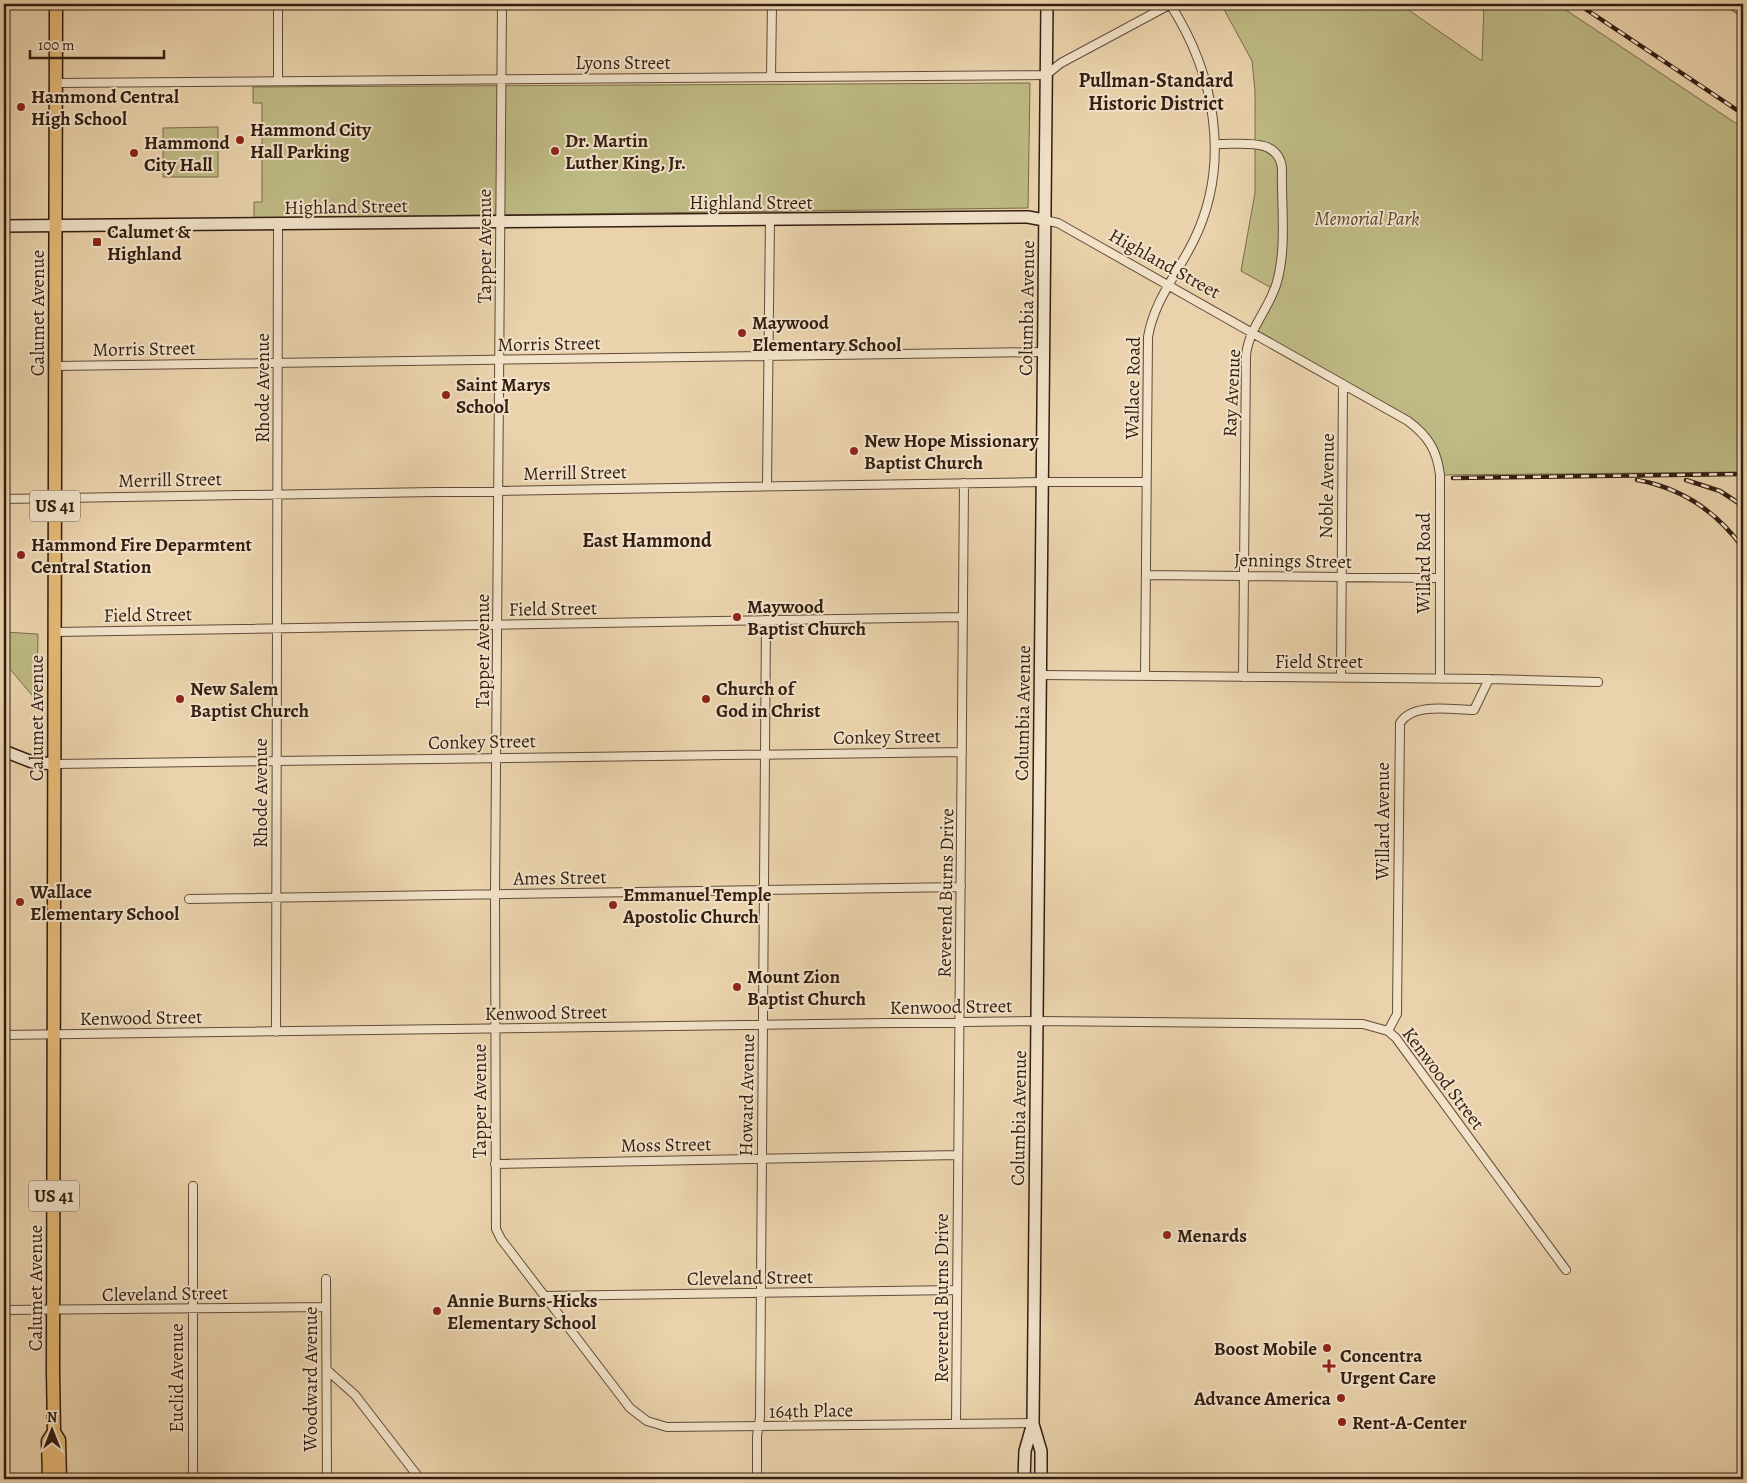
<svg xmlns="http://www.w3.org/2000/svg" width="1747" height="1483" font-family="Alegreya,serif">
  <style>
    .green { fill: #beba84; stroke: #796c4a }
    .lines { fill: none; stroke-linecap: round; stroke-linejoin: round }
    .street-casing { stroke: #624b38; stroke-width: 10 }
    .secondary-casing { stroke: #341e11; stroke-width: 14 }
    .primary-casing { stroke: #341e11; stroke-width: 15 }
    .street { stroke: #f1e2c9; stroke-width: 8 }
    .secondary { stroke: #f1e2c9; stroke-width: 11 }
    .primary { stroke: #e5ba76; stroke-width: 12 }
    .rail-casing { stroke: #341e11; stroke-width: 4.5 }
    .rail { stroke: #f1e2c9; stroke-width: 2.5; stroke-dasharray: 8; stroke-linecap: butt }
    .poi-dot { fill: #8f2418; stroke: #f1e2c9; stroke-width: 2 }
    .labels { text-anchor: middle; stroke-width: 4; stroke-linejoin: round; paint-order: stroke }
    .shield { fill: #f1e2c9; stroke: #6d5948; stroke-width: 1 }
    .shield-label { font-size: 18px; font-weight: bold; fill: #341e11 }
    .street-label { font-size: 19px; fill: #341e11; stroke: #f1e2c9 }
    .poi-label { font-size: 19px; font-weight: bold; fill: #341e11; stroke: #f1e2c9; text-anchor: start }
    .park-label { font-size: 19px; font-style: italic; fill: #56452e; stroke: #f1e2c9 }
    .neighbourhood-label { font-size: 20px; font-weight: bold; fill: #341e11; stroke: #f1e2c9 }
  </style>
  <rect width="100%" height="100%" fill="#ead3ac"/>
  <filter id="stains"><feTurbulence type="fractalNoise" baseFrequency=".004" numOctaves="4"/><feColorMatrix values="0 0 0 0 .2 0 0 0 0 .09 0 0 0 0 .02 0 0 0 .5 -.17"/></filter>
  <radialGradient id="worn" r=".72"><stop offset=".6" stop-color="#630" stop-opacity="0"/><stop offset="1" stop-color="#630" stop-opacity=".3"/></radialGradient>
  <path class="green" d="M1221 4H1400L1482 61 1484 4H1557L1743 128V472L1440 475 1438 460 1420 429 1253 333 1275 290 1241 271 1255 193V91L1252 61Z
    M1030 83 1028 208 254 218V202H262V103H253V87Z
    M218 127V177H163V128Z
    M4 632 38 634 37 701 4 662Z"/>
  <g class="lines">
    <g class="street-casing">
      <path id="street" d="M502 4 495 894 496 1229 501 1239 630 1408 647 1421 667 1427 1033 1423
        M1731 4 1743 12
        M771 77 772 4
        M278 80V4
        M56 83 1046 75 1061 63 1171 4
        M1215 144C1240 145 1278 136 1282 168 1281 204 1287 246 1277 282 1270 308 1248 329 1246 356L1243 677
        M1044 220 1058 223 1408 421C1428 436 1437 450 1440 475V679
        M56 366 1043 352
        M767 486 770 219
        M4 499 1042 482H1146
        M1146 575 1439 578
        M55 632 963 617
        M1040 675 1489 679 1598 682
        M1145 676 1148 337C1154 301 1177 274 1193 242 1232 164 1215 74 1170 4
        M1341 677 1343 384
        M55 764 962 752
        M189 899 961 887
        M1388 1031 1397 1014 1400 723C1413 702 1452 710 1474 710L1489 679
        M276 1032 278 224
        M4 1035 1037 1021 1363 1024 1388 1031 1396 1038 1566 1270
        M495 1164 958 1155
        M193 1186V1479
        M326 1279 327 1479
        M544 1296 957 1290
        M4 1310 326 1307
        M327 1370 355 1395 420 1479
        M956 1424 964 483
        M757 1479V1436L760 1417 766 620"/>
    </g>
    <g class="secondary-casing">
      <path id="secondary" d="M4 226 1028 217 1044 220
        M4 751 32 762 55 764
        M1033 1424 1041 1451V1479
        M1024 1479 1025 1451 1033 1423 1047 4"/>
    </g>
    <g class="primary-casing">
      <path id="primary" d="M56 4 53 1372 54 1432 59 1440 60 1479
        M49 1479 48 1441 54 1432"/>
    </g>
    <use href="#street" class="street"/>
    <use href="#secondary" class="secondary"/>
    <use href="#primary" class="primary"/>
    <g class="rail-casing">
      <path id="rail" d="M1578 4 1743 114
        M1453 478 1743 474
        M1637 480C1682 488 1717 512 1743 548
        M1686 480 1720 491 1743 506"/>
    </g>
    <use href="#rail" class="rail"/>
  </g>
  <g class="poi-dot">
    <circle cx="21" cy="107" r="5"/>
    <circle cx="240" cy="140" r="5"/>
    <circle cx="555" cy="151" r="5"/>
    <circle cx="134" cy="153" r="5"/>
    <rect x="92" y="237" width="10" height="10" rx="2.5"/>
    <circle cx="742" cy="333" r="5"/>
    <circle cx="446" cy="395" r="5"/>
    <circle cx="854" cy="451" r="5"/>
    <circle cx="21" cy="555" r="5"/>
    <circle cx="737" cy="617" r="5"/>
    <circle cx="180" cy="699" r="5"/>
    <circle cx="706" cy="699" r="5"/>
    <circle cx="20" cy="902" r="5"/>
    <circle cx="613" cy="905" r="5"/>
    <circle cx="737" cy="987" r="5"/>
    <circle cx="1167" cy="1235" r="5"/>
    <circle cx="437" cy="1311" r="5"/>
    <circle cx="1327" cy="1348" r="5"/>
    <path d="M1326.5 1358.5h5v5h5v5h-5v5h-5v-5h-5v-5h5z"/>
    <circle cx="1341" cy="1398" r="5"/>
    <circle cx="1342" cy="1422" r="5"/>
  </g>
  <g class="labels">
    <g class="shield">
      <rect x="30" y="490.5" width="50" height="31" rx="4"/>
      <rect x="29" y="1180.5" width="50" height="31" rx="4"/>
    </g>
    <g class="shield-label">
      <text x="55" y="512">US 41</text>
      <text x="54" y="1202">US 41</text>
    </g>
    <g class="street-label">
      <text x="623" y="69">Lyons Street</text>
      <text x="751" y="209">Highland Street</text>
      <text transform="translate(346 206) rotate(-1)" y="7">Highland Street</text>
      <text transform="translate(484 246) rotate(-90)" y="7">Tapper Avenue</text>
      <text transform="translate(1165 263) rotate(29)" y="7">Highland Street</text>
      <text transform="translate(1026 308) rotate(-89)" y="7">Columbia Avenue</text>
      <text transform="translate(37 313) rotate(-90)" y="7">Calumet Avenue</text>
      <text transform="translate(549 343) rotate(-1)" y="7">Morris Street</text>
      <text transform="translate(144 348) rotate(-1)" y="7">Morris Street</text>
      <text transform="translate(262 388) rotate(-90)" y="7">Rhode Avenue</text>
      <text transform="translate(1132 388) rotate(-89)" y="7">Wallace Road</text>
      <text transform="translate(1231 393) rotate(-87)" y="7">Ray Avenue</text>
      <text transform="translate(575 472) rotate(-1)" y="7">Merrill Street</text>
      <text transform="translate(170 479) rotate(-1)" y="7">Merrill Street</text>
      <text transform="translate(1326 486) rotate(-89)" y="7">Noble Avenue</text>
      <text transform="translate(1293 560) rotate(1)" y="7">Jennings Street</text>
      <text transform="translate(1423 563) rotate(-90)" y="7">Willard Road</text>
      <text transform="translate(553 608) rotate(-1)" y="7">Field Street</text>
      <text transform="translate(148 614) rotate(-1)" y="7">Field Street</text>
      <text transform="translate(482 651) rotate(-90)" y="7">Tapper Avenue</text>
      <text x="1319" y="668">Field Street</text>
      <text transform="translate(1022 713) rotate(-89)" y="7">Columbia Avenue</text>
      <text transform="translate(36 718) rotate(-90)" y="7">Calumet Avenue</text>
      <text transform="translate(887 736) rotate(-1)" y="7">Conkey Street</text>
      <text transform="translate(482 741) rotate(-1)" y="7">Conkey Street</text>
      <text transform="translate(260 793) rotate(-90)" y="7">Rhode Avenue</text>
      <text transform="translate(1382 821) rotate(-90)" y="7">Willard Avenue</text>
      <text transform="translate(560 877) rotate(-1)" y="7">Ames Street</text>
      <text transform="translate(945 893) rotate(-89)" y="7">Reverend Burns Drive</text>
      <text transform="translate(951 1006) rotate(-1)" y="7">Kenwood Street</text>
      <text transform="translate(546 1012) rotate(-1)" y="7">Kenwood Street</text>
      <text transform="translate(141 1017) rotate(-1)" y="7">Kenwood Street</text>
      <text transform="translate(1444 1078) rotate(53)" y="7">Kenwood Street</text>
      <text transform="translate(746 1095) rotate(-89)" y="7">Howard Avenue</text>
      <text transform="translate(479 1101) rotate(-90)" y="7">Tapper Avenue</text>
      <text transform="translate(1018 1118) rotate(-89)" y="7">Columbia Avenue</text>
      <text transform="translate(666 1144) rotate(-1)" y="7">Moss Street</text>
      <text transform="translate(750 1277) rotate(-1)" y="7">Cleveland Street</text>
      <text transform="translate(35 1288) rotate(-90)" y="7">Calumet Avenue</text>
      <text transform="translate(165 1293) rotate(-1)" y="7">Cleveland Street</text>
      <text transform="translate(941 1298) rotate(-90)" y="7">Reverend Burns Drive</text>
      <text transform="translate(176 1378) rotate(-90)" y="7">Euclid Avenue</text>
      <text transform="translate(310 1379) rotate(-90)" y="7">Woodward Avenue</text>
      <text transform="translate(811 1410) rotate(-1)" y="7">164th Place</text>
    </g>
    <g class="poi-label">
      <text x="31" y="103">Hammond Central<tspan x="31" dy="22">High School</tspan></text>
      <text x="250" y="136">Hammond City<tspan x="250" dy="22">Hall Parking</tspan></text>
      <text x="565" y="147">Dr. Martin<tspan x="565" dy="22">Luther King, Jr.</tspan></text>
      <text x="144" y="149">Hammond<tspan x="144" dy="22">City Hall</tspan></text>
      <text x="107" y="238">Calumet &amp;<tspan x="107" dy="22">Highland</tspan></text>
      <text x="752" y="329">Maywood<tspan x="752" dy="22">Elementary School</tspan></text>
      <text x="456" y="391">Saint Marys<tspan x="456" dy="22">School</tspan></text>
      <text x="864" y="447">New Hope Missionary<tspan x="864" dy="22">Baptist Church</tspan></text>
      <text x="31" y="551">Hammond Fire Deparmtent<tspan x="31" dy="22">Central Station</tspan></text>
      <text x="747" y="613">Maywood<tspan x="747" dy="22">Baptist Church</tspan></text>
      <text x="190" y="695">New Salem<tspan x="190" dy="22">Baptist Church</tspan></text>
      <text x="716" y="695">Church of<tspan x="716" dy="22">God in Christ</tspan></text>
      <text x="30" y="898">Wallace<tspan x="30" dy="22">Elementary School</tspan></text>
      <text x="623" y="901">Emmanuel Temple<tspan x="623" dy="22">Apostolic Church</tspan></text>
      <text x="747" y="983">Mount Zion<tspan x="747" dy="22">Baptist Church</tspan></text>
      <text x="1177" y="1242">Menards</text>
      <text x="447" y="1307">Annie Burns-Hicks<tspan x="447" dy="22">Elementary School</tspan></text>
      <text x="1317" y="1355" text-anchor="end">Boost Mobile</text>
      <text x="1340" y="1362">Concentra<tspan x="1340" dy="22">Urgent Care</tspan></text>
      <text x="1331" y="1405" text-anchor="end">Advance America</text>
      <text x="1352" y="1429">Rent-A-Center</text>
    </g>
    <g class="park-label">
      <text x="1367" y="225">Memorial Park</text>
    </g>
    <g class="neighbourhood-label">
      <text x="1156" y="87">Pullman-Standard<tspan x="1156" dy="23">Historic District</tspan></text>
      <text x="647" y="547">East Hammond</text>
    </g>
  </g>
  <rect width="1747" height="1483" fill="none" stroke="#ead3ac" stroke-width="20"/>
  <rect x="5" y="5" width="1737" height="1473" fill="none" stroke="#341e11" stroke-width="2.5"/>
  <rect x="10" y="10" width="1727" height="1463" fill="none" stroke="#341e11"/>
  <g transform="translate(52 1430)" stroke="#f1e2c9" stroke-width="4" paint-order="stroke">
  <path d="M0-4L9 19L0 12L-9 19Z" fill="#341e11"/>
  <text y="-8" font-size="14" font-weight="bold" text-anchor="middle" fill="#341e11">N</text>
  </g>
  <path d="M30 50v8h134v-8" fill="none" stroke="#341e11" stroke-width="2.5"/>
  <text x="38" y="50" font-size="15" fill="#341e11" stroke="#f1e2c9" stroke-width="4" paint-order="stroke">100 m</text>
  <rect width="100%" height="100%" filter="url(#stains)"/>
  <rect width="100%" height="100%" fill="url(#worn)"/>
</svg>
